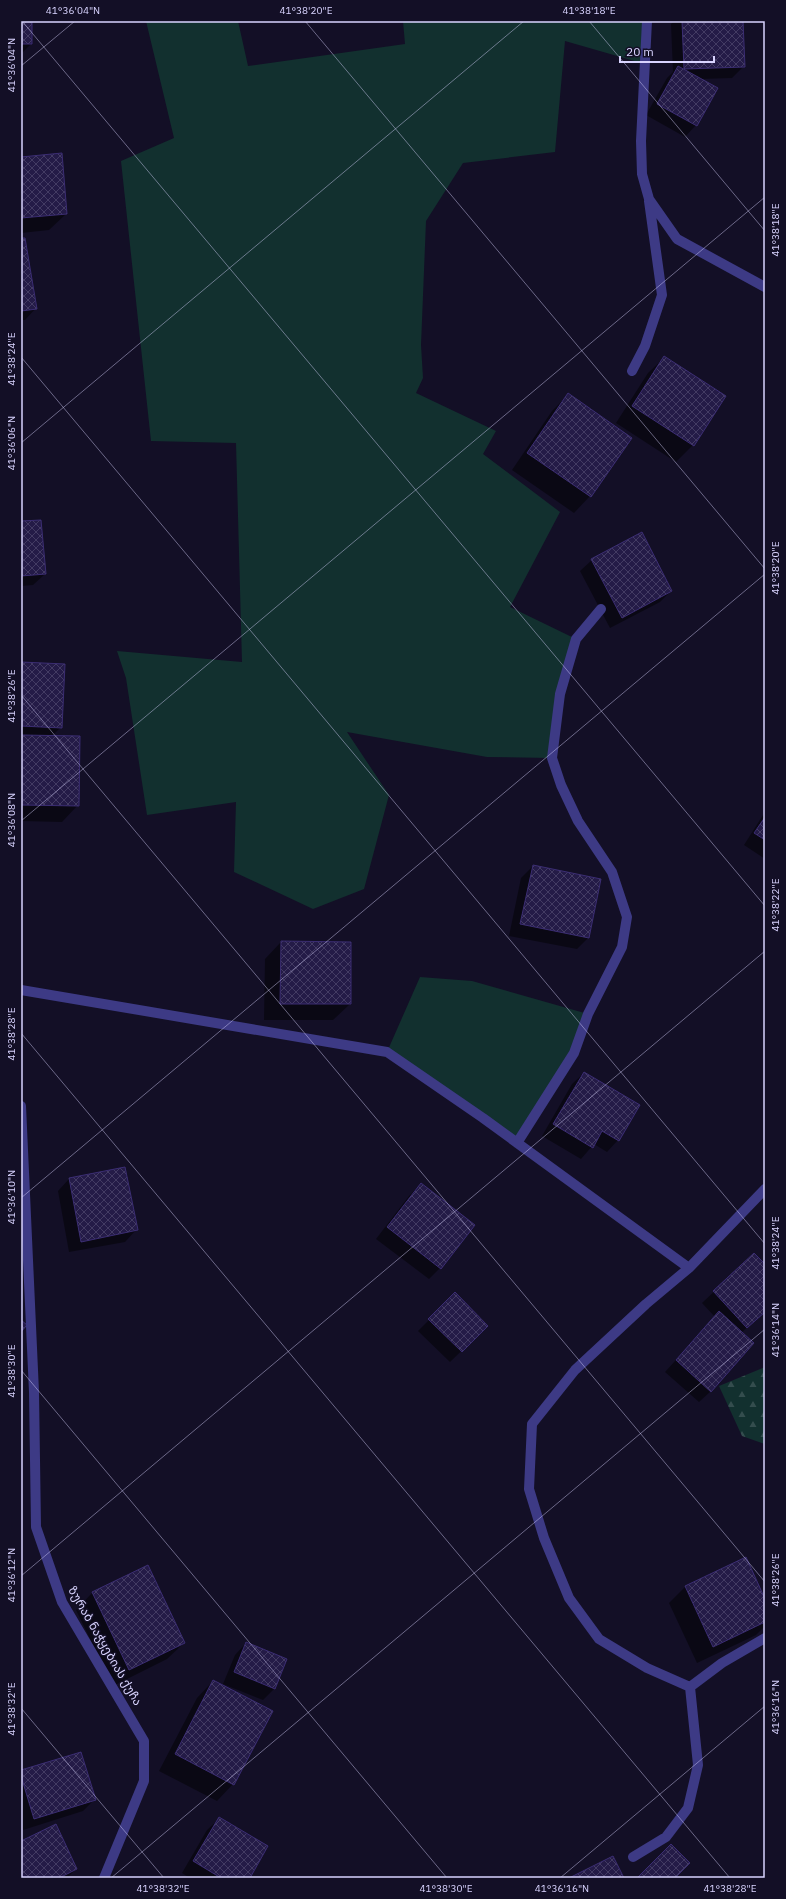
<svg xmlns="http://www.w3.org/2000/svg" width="786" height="1899" font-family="'IBM Plex Sans','Noto Sans Georgian',sans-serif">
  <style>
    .green { fill: #12302f }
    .forest { fill: url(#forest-firs) }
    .shadow { fill: #0007 }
    .building { fill: url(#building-cross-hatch); stroke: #3b2d73 }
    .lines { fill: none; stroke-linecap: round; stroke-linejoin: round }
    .minor { stroke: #3d3a85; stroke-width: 10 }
    .ticks { fill: none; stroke: #d9d4ff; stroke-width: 1; stroke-opacity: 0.45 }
    .labels { text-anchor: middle; stroke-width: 3; stroke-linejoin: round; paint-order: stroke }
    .street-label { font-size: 12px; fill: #d9d4ff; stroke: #130f26 }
    .neatline { fill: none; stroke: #d9d4ff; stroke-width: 1.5 }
    .ticks-label { font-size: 10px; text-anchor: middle; fill: #d9d4ff }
  </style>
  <defs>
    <pattern id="forest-firs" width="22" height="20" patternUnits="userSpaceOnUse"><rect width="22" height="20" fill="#12302f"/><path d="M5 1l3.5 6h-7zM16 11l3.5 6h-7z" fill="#344d4e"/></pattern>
    <pattern id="building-cross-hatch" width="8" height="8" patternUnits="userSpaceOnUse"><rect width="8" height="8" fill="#241b47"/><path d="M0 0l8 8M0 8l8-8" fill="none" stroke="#433b63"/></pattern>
  </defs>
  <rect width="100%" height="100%" fill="#130f26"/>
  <path class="green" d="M146 21H238L248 66 405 44 403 21H647L645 64 565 41 555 152 463 163 426 221 421 345 423 378 416 393 496 431 483 454 560 512 510 607 576 639 552 758 487 757 347 732 389 795 364 889 313 909 234 872 236 802 147 815 126 678 117 651 242 662 236 443 151 441 121 161 174 138Z
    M420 977 472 981 588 1014 574 1053 517 1143 387 1052Z"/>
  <path class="forest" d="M765 1367V1444L742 1436 719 1386Z"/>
  <path class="shadow" d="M21 21H31V44L21 54Z
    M674 21H742L744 66 732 78 700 79 696 125 685 137 646 115 667 78 673 72 671 24Z
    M21 158 66 214 49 230 21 233Z
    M21 240 36 308 25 320H21Z
    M665 357 693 445 676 462 616 423 648 373Z
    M568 395 590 496 574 513 512 470 552 411Z
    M21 522 45 574 33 585 21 586Z
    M592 560 671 591 660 602 610 628 580 571Z
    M21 663 61 727 52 736 78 805 62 822 21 821Z
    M765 812V859L744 845Z
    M533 866 600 880 588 938 577 949 509 936 521 878Z
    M281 942 350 1004 333 1020H264L265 959Z
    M584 1073 618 1140 607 1152 594 1144 581 1159 542 1136 572 1084Z
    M125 1168 136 1230 125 1242 69 1252 58 1191 69 1179Z
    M421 1184 440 1268 429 1279 376 1239 409 1196Z
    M754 1254 765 1266V1311L741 1333 711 1391 699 1402 665 1372 715 1317 702 1303Z
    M455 1294 487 1326 450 1362 418 1331Z
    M745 1558 765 1601V1626L756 1635 697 1663 669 1603 685 1587Z
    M147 1566 184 1643 167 1659 113 1686 76 1610 92 1593Z
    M246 1643 275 1688 263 1700 223 1684 235 1655Z
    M213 1681 233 1784 217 1801 159 1771 197 1698Z
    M21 1771 94 1800 83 1811 23 1830 21 1825Z
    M219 1819 248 1878H190L182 1873 207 1830Z
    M21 1842 76 1869 67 1878H21Z"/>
  <path class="building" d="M21 21H32V44H21Z
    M682 21H743L745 67 684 69Z
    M678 66 718 88 697 126 657 104Z
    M62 153 67 214 21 218V157Z
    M21 238H25L37 309 21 311Z
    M664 356 726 396 694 446 632 406Z
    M568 393 632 438 591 497 527 453Z
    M41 520 46 574 21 576V521Z
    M642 532 672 591 622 618 591 559Z
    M21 662 65 664 62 728 21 726Z
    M21 735 80 736 79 806 21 805Z
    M765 817V840L754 833Z
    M533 865 601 879 589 938 520 924Z
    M281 941 351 942V1004H280Z
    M584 1072 640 1105 619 1141 602 1131 593 1148 553 1124Z
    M125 1167 138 1230 81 1242 69 1178Z
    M421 1183 475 1225 441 1269 387 1227Z
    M754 1253 765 1264V1312L747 1328 713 1291Z
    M455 1292 488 1326 462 1352 428 1319Z
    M719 1311 754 1343 711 1392 676 1360Z
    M21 1320 27 1325 21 1332Z
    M746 1557 765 1599V1622L713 1647 685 1586Z
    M148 1565 185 1643 129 1670 92 1592Z
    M246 1642 287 1659 275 1689 234 1672Z
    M213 1680 273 1711 234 1785 175 1754Z
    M81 1752 96 1800 34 1819 21 1776V1770Z
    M219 1817 268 1846 250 1878H221L193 1861Z
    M56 1824 77 1869 59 1878H21V1841Z
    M671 1844 690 1863 675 1878H637Z
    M613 1856 624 1878H569Z"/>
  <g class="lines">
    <path class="minor" d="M647 21 641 141 642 174 649 199 677 239 765 287
      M632 371 645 346 662 295 649 201
      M21 990 387 1052 483 1118 689 1268 765 1189
      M21 1106 34 1392 36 1527 62 1602 144 1741V1781L104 1878
      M517 1143 574 1053 588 1014 622 947 627 917 612 872 578 821 561 785 552 758 560 694 576 639 601 609
      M690 1687 722 1663 765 1638
      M633 1857 666 1837 688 1808 698 1765 690 1687 647 1668 599 1639 569 1598 544 1538 529 1489 532 1424 575 1370 646 1304 689 1268"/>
  </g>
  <path class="ticks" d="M22 21 765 906M305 21 765 569M589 21 765 231M21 66 75 21M21 357 765 1244M21 443 524 21M21 695 765 1582M21 821 765 197M21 1033 730 1878M21 1198 765 574M21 1370 447 1878M21 1576 765 951M21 1708 164 1878M111 1878 765 1329M560 1878 765 1706"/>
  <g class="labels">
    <g class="street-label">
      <text transform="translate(105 1646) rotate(60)" y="4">ზურაბ ნაჭყებიას ქუჩა</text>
    </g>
  </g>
  <rect width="786" height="1899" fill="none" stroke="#130f26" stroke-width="44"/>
  <path d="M620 56v6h94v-6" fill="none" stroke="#d9d4ff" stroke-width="2"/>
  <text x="626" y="56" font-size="12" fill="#d9d4ff" stroke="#130f26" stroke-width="3" paint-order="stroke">20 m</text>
  <rect x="22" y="22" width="742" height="1855" class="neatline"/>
  <g class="ticks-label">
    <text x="73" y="14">41°36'04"N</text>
    <text x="306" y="14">41°38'20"E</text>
    <text x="589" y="14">41°38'18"E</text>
    <text transform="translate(11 65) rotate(-90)" y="4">41°36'04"N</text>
    <text transform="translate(775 230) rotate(-90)" y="4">41°38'18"E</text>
    <text transform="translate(11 359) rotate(-90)" y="4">41°38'24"E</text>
    <text transform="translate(11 443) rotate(-90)" y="4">41°36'06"N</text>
    <text transform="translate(775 568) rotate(-90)" y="4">41°38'20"E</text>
    <text transform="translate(11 696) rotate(-90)" y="4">41°38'26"E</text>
    <text transform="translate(11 820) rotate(-90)" y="4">41°36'08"N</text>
    <text transform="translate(775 905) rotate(-90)" y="4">41°38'22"E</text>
    <text transform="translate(11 1034) rotate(-90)" y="4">41°38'28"E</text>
    <text transform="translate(11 1197) rotate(-90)" y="4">41°36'10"N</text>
    <text transform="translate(775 1243) rotate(-90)" y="4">41°38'24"E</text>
    <text transform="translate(775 1330) rotate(-90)" y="4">41°36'14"N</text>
    <text transform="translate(11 1371) rotate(-90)" y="4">41°38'30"E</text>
    <text transform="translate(11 1575) rotate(-90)" y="4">41°36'12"N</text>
    <text transform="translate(775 1580) rotate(-90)" y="4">41°38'26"E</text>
    <text transform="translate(775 1707) rotate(-90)" y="4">41°36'16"N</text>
    <text transform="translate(11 1709) rotate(-90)" y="4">41°38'32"E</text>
    <text x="163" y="1892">41°38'32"E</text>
    <text x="446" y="1892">41°38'30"E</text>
    <text x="562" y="1892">41°36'16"N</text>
    <text x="730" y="1892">41°38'28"E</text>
  </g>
</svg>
